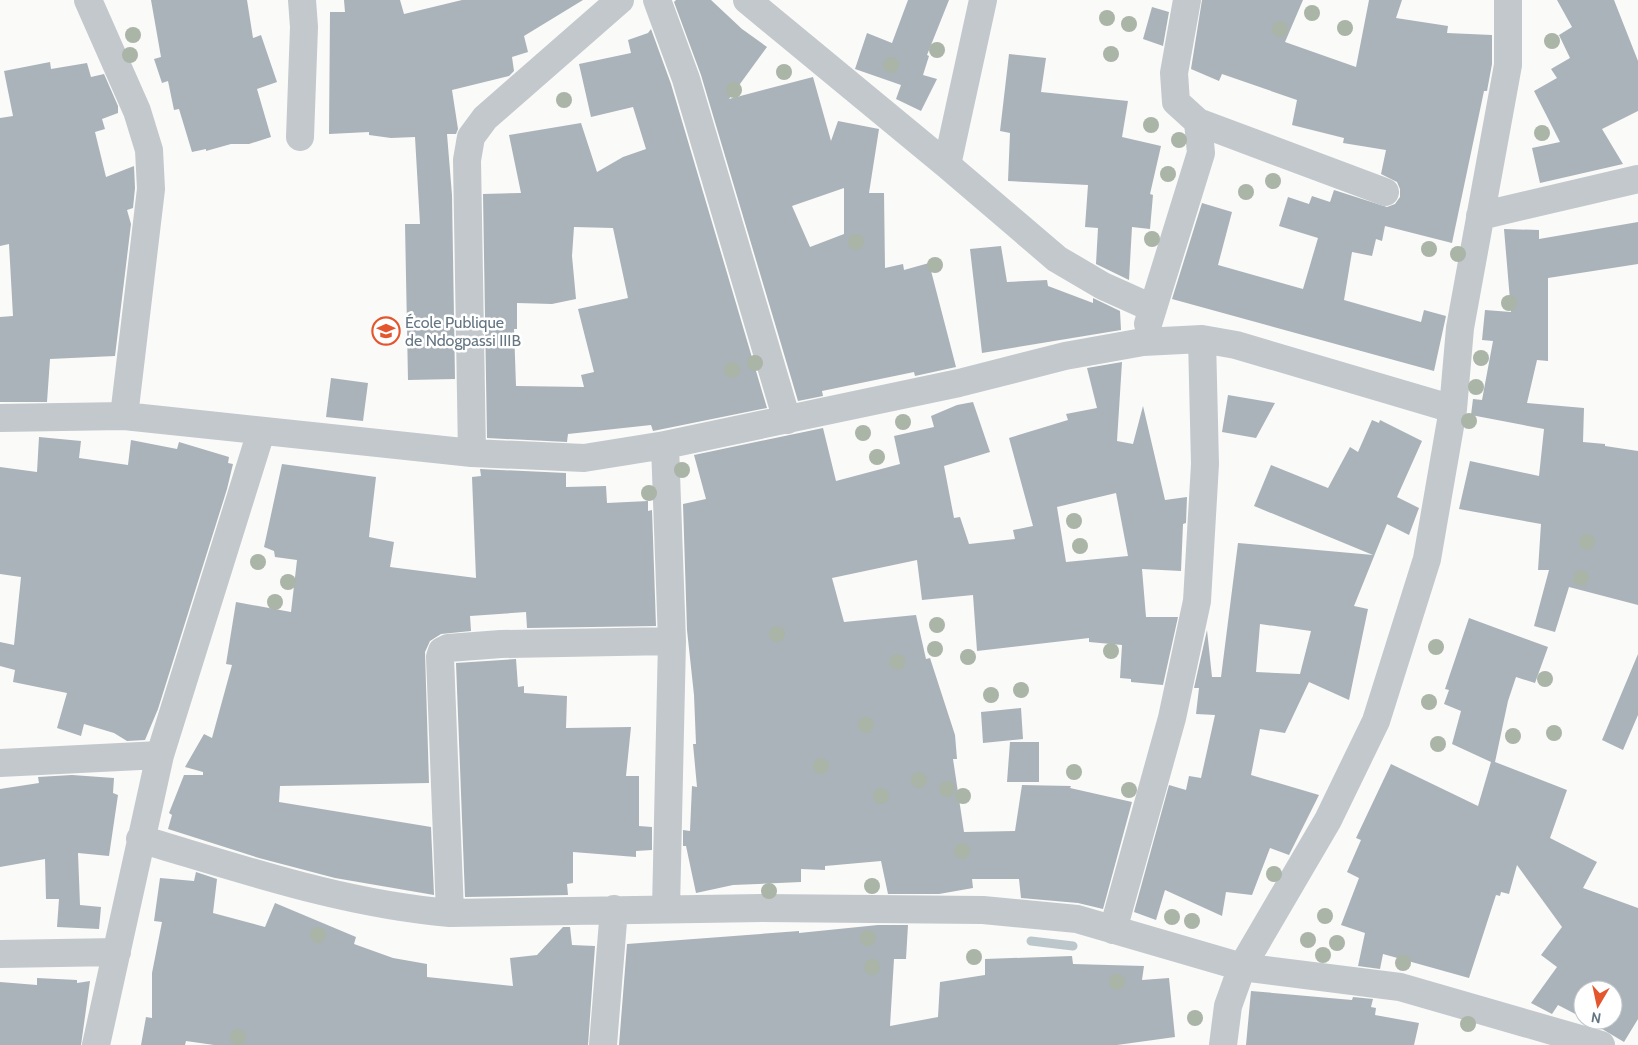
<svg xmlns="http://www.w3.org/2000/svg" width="1638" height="1045" font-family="Cabin,sans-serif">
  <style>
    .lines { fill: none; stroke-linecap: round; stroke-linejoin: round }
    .stream { stroke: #bbc7cb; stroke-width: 9 }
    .building { fill: #aab3b9; fill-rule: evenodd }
    .minor { stroke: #c3c8cc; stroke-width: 28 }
    .tree { fill: #aab4a7 }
    .labels { text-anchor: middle; stroke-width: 5; stroke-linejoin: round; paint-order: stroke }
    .poi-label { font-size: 16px; fill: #657683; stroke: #fff; text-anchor: start }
  </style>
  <rect width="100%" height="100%" fill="#fafaf8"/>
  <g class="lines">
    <path class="stream" d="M1031 941 1073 946"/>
  </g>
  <path class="building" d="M151 0H247L253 38 261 35 277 82 257 89 271 137 249 144H231L206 151V149L192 152 179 109 174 110 168 81 162 83 154 59 161 57Z
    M344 0H400L404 14 462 0H583L524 36 528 52 512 57 514 71 509 76 452 90 458 129 456 134H447L452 195 455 379 408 380 405 224H420L415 137 391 138 369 135V132L329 134 330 12H345Z
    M676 0H711L742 29 767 47 729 99 813 77 831 141 838 121 879 129 869 193H884L885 268 903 264 904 270 929 263 956 367 915 376 914 372 822 391 823 396 798 401 701 75 674 2ZM844 188V234L810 247 792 206Z
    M908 0H949L927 55 929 56 923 75 937 79 921 111 896 99 901 85 855 69 867 33 892 43Z
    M1202 0H1303L1285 42 1356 67 1369 0H1402L1396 18 1448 26 1447 33 1492 35V64L1487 91H1484L1452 243 1385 226 1382 241 1376 239 1372 256 1352 252 1344 300 1421 322 1424 310 1446 316 1434 371 1172 299 1202 203 1232 212 1218 265 1303 289 1318 238 1279 226 1288 197 1309 204 1312 196 1330 202 1334 190 1387 207 1395 204 1400 197V189L1397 182 1381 174 1386 150 1343 143 1344 138 1292 125 1297 100 1222 74 1219 81 1191 69Z
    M1557 0H1614L1638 61V111L1602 129 1623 164 1540 183 1532 148 1560 142 1534 91 1557 78 1551 69 1570 58 1559 35 1572 27Z
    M1152 7 1169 12 1163 46 1143 39Z
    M651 29 671 84 767 408 653 431 651 425 568 434 567 442 487 438 483 194 521 193 509 135 581 123 597 172 623 157 646 149 633 107 591 117 579 64 631 53 628 40 648 33ZM574 227 613 228 628 298 578 309 594 372 581 375 584 387 516 386 514 329H517V303L552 304 576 299 572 256Z
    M1009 54 1046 58 1041 92 1128 101 1122 137 1161 146 1150 194 1153 195 1150 229 1132 227 1129 280 1096 264 1098 228 1085 227 1088 185 1008 181 1010 133 1000 131Z
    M50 62 51 69 87 63 91 77 104 74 118 106V113L102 119 105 129 95 132 106 177 134 166 135 188 133 208 127 210 131 224 115 356 50 359 47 402H0V317L13 316 9 244 0 246V118L13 116 4 71Z
    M1638 222V264L1548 278V361L1537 360 1527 403 1584 408 1583 442 1605 444V446L1638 451V605L1569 587 1555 632 1534 626 1549 570H1538L1541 524 1459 509 1470 461 1539 476 1544 429 1471 415 1473 399 1482 400 1493 341 1482 340 1485 310 1511 312 1504 229 1539 230V239Z
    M1001 246 1007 282 1047 280 1048 286 1093 303V298L1120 311 1121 330 982 353 970 249Z
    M1122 362 1117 441 1133 444 1143 406 1165 500 1187 497 1186 523 1183 524 1181 571 1142 569 1146 617H1178L1163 685 1131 682V679L1120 678 1122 645 1089 642V638L977 651 973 595 922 600 917 560 832 578 844 622 916 615 926 659 930 658 955 735 957 759H953L964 832 1015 831 1022 785 1071 786 1070 788 1132 802 1103 909 1078 903 1021 898 1019 879H972L973 888 939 894H888L881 861 825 866V870L801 869V882L733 885 696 893 686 846H683V830L690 831 692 786 697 787 693 744H696L694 695 687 630 683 504 706 499 694 455 823 428 836 481 900 464 894 436 934 427 931 416 957 405 973 402 990 452 944 466 954 518 960 517 969 544 1015 539 1013 530 1033 526 1009 438 1068 420 1066 414 1097 408 1087 368ZM1116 493 1128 556 1066 562 1057 507Z
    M331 378 368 383 363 421 326 417Z
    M1228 395 1275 403 1256 438 1222 432Z
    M1372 420 1379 423 1380 420 1422 441 1397 497 1419 508 1409 535 1387 524 1354 606 1368 609 1349 700 1309 682 1285 733 1260 729 1251 775 1319 795 1289 855 1270 848 1252 895 1226 892 1222 916 1165 890 1156 920 1134 912 1169 785 1186 790 1189 776 1201 778 1215 715 1196 714 1199 688H1194L1207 630 1212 677H1221L1238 543 1373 555 1254 506 1271 465 1328 488 1350 447 1358 452ZM1260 624 1311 631 1300 674 1256 672Z
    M39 437 81 441 79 458 128 465 131 440 177 449 179 442 229 457 228 463 233 464 227 489 158 709 145 740 127 741 114 733 84 724 81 736 57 728 67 693 13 682 15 670 0 666V642L14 645 21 577 0 574V467L37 472Z
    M282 464 376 477 369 537 394 542 390 567 476 578 472 477 481 476 480 469 566 473V487L606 486 607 503 648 501V511L652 510 656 626 527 628 526 612 470 616 471 631 441 634 430 641 425 652 429 783 280 786 279 802 431 827 434 895 335 878 259 858 168 829 172 815 169 813 184 775H203V772L185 767 204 734 212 738 232 665 226 664 236 602 291 612 297 560 275 557 274 551 264 547Z
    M1469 618 1548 647 1535 683 1516 677 1508 701 1495 762 1567 790 1550 838 1597 862 1583 888 1638 908V1019L1624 1042 1587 1020H1613V990H1583V1018L1558 1005 1552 1014 1531 1003 1557 967 1541 955 1562 927 1517 865 1509 894 1501 892 1500 896 1496 895 1469 978 1383 954 1380 969 1358 966 1365 933 1341 925 1359 878 1347 872 1361 840 1356 838 1391 764 1478 806 1491 762 1452 744 1461 711 1444 704 1449 690 1445 689Z
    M1638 654V715L1623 750 1602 740Z
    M516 659 518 687 524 686V693L567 696 566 728 631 727 626 776H639V826L652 827V850L636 851V857L573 852V883L567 884 568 895 465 897 456 663Z
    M1021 708 1023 739 983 743 981 712Z
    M1010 742H1039V782H1007Z
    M72 775 114 778 113 793 118 795 109 856 78 853 80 905 101 907 99 929 57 927 59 899H46L45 859 0 867V789L39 783 38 777Z
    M196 872 217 879 213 913 265 927 275 903 356 937 354 944 393 958 427 964V977L513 986 510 958 537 955 563 927H570L572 945 595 946 588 1045H214L186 1041 185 1045H141L146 1017 152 1018V973L162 922 154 921 160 878 194 881Z
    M878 925H908L906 959H894L890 1026 938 1017 940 982 985 975V959L1072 956 1073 964 1144 966 1142 980 1169 978 1175 1037 1117 1045H619L627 944 799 931V933Z
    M37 978 77 980V983L90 981 81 1045H0V982L37 985Z
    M1251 991 1352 1000 1353 997 1373 999 1371 1007 1376 1008 1375 1015 1419 1023 1414 1045H1246Z"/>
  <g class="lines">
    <path class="minor" d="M88 0 137 111 149 150 151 189 124 416
      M657 0 686 79 787 420
      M747 0 947 165 1057 259 1103 286 1152 308
      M1198 122 1385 192
      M300 137 304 27 302 0
      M947 165 983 0
      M1480 216 1638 179
      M1148 324 1201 153 1198 122 1176 102 1174 73 1187 0
      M0 418 124 416 472 453 584 458 665 445 959 383 1065 356 1143 342 1202 339 1236 345 1453 409
      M665 445 672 641 666 909
      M472 453 467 160 471 137 485 118 620 0
      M0 763 160 755
      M140 839C242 869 343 904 450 913L762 908 983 910 1077 919 1242 967 1400 987 1601 1045
      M450 913 440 657 442 651 448 648 501 644 672 641
      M1113 930 1172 718 1197 601 1205 464 1202 339
      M0 954 117 952
      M96 1045 160 755 261 432
      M603 1045 614 909
      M1223 1045 1228 1006 1242 967 1328 820 1376 721 1427 559 1453 409 1460 328 1508 65V0"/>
  </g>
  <g class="tree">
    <circle cx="1312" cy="13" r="8"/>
    <circle cx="1107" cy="18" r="8"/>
    <circle cx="1129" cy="24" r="8"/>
    <circle cx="1345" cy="28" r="8"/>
    <circle cx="1280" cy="29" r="8"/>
    <circle cx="133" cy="35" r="8"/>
    <circle cx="1552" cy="41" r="8"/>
    <circle cx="937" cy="50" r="8"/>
    <circle cx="1111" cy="54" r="8"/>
    <circle cx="130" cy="55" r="8"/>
    <circle cx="891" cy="65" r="8"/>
    <circle cx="784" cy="72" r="8"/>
    <circle cx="734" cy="90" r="8"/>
    <circle cx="564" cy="100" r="8"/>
    <circle cx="1151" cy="125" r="8"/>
    <circle cx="1542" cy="133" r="8"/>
    <circle cx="1179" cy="140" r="8"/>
    <circle cx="1168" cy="174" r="8"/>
    <circle cx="1273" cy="181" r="8"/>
    <circle cx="1246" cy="192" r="8"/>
    <circle cx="1152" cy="239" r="8"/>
    <circle cx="856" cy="242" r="8"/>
    <circle cx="1429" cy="249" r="8"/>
    <circle cx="1458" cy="254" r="8"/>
    <circle cx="935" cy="265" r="8"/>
    <circle cx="1509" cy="303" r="8"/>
    <circle cx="1481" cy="358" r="8"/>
    <circle cx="755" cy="363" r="8"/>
    <circle cx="732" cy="370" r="8"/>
    <circle cx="1476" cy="387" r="8"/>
    <circle cx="1469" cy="421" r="8"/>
    <circle cx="903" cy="422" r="8"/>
    <circle cx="863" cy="433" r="8"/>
    <circle cx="877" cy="457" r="8"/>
    <circle cx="682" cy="470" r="8"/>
    <circle cx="649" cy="493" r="8"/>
    <circle cx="1074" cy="521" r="8"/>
    <circle cx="1587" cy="542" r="8"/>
    <circle cx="1080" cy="546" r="8"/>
    <circle cx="258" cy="562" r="8"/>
    <circle cx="1581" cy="578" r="8"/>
    <circle cx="288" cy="582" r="8"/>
    <circle cx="275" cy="602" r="8"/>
    <circle cx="937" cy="625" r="8"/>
    <circle cx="777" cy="634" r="8"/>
    <circle cx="1436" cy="647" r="8"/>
    <circle cx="935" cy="649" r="8"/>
    <circle cx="1111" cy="651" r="8"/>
    <circle cx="968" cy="657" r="8"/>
    <circle cx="897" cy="662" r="8"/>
    <circle cx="1545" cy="679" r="8"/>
    <circle cx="1021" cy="690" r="8"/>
    <circle cx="991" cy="695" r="8"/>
    <circle cx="1429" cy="702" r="8"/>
    <circle cx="866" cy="725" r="8"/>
    <circle cx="1554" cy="733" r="8"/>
    <circle cx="1513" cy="736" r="8"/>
    <circle cx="1438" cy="744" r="8"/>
    <circle cx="821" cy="766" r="8"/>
    <circle cx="1074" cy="772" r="8"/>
    <circle cx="919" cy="780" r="8"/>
    <circle cx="947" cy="789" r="8"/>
    <circle cx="1129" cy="790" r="8"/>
    <circle cx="881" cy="796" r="8"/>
    <circle cx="963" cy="796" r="8"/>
    <circle cx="962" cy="851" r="8"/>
    <circle cx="1274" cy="874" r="8"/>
    <circle cx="872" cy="886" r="8"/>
    <circle cx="769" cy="891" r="8"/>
    <circle cx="1325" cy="916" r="8"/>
    <circle cx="1172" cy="917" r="8"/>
    <circle cx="1192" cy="921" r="8"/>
    <circle cx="318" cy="935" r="8"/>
    <circle cx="868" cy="938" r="8"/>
    <circle cx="1308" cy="940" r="8"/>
    <circle cx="1337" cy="943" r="8"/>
    <circle cx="1323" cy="955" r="8"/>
    <circle cx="974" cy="957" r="8"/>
    <circle cx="1403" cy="963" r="8"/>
    <circle cx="872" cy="967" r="8"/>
    <circle cx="1117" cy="982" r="8"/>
    <circle cx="1195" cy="1018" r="8"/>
    <circle cx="1468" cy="1024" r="8"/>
    <circle cx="238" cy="1037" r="8"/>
  </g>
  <defs>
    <g id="school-ring" transform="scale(1.4375)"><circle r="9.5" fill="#fff" stroke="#e4572e" stroke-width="1.5"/><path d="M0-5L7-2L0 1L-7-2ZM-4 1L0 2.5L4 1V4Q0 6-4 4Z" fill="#e4572e"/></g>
  </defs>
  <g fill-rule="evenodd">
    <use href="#school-ring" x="386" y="331"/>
  </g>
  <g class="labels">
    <g class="poi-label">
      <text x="405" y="328">École Publique<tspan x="405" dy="18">de Ndogpassi IIIB</tspan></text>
    </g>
  </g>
  <g transform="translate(1598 1005) rotate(189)"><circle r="24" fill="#ffffff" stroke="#c1c8cd"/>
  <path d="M0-4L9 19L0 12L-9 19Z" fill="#e4572e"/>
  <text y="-8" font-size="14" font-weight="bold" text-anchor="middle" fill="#657683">N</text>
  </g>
</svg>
